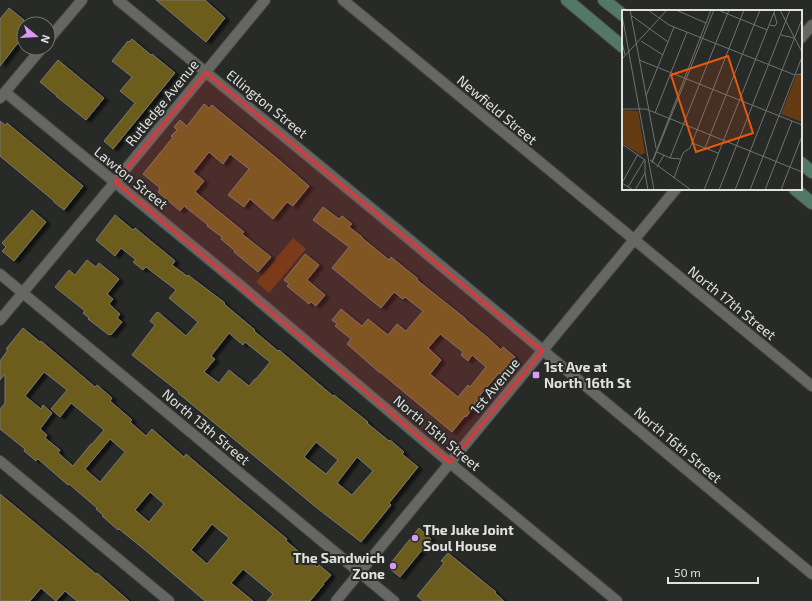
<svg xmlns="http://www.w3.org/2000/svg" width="812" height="601" font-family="'Exo 2',sans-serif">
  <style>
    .green { fill: #653b13 }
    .building { fill: #6d5d1a; stroke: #797875; fill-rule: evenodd; filter: url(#shadow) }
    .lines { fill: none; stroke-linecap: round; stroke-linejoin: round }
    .street-casing { stroke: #474846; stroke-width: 12 }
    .secondary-casing { stroke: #474846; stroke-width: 14 }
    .street { stroke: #666765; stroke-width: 10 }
    .secondary { stroke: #53786a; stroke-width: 12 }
    .marked { fill: #d73a3a; fill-opacity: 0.2; stroke: #d73a3a; stroke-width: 3; stroke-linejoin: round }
    .poi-dot { fill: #db99f5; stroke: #282a27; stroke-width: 1.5 }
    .labels { text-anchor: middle; stroke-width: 4; stroke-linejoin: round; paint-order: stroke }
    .street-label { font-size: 14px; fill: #e0e1df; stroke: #282a27 }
    .poi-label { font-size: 14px; font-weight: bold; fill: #e0e1df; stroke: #282a27; text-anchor: start }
    .inset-road { fill: none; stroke: #727371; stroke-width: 1 }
    .view { fill: #e8590c; fill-opacity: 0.15; stroke: #e8590c; stroke-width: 2 }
    .inset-edge { fill: none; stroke: #e0e1df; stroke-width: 2 }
  </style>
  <defs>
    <filter id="shadow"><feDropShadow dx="4.5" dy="2.5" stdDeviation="1" flood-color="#0009"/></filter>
  </defs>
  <rect width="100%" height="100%" fill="#282a27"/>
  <path class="green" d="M293 238 306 249 269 293 256 282Z"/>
  <path class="building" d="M156 0H205L225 18 206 42Z
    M9 8 24 20V35L0 66V19Z
    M132 39 151 55 152 54 175 73 113 149 104 141 135 103 120 91 132 77 112 61 128 41 129 42Z
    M58 60 104 98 86 120 56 96H57L40 82Z
    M204 104 209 108 212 105 279 160 309 186 293 206 287 202 273 219 250 199 244 207 228 195 249 169 230 154 223 164 209 152 193 172 204 181 195 192 244 232 242 234 271 257 258 272 234 252 235 251 221 239 222 237 207 226 208 225 184 206 180 211 172 204 158 192 160 188 143 174 173 137 171 136 177 130 174 127 180 120 187 126Z
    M0 121 5 125 7 123 83 186 64 210 54 202V201L0 156Z
    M323 207 339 219 342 216 352 224 349 227 362 237V238L389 260 391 257 418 279 417 280 466 319V320L487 337 501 350 503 347 515 357 500 374 499 373 480 395 481 396 471 408 472 409 466 417 465 416 452 432 380 372V373L347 344 351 339 335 326 337 324 332 320 341 309 362 326 368 319 388 335 397 324 406 331 423 311 405 297 403 299 394 292 381 308 332 268 349 247 313 220ZM440 334 463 352 461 355 468 361 472 355 486 367 470 387 468 385 458 397 430 374 441 360 428 348Z
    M32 210 46 222 14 261 2 251 6 247 2 243Z
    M115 215 133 230 135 228 174 260 175 261 172 265 187 276 188 275 225 303 224 304 255 330 254 331 278 351 279 350 333 396 334 395 368 422 367 423 389 441 390 440 404 452 402 454 418 467 389 503 391 505 361 542 317 508 206 416 178 393 179 392 132 355 155 325 150 321 156 313H157L158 312 186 336 198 322 169 298 176 290 146 267 143 270 133 262 136 260 121 248 115 256 96 240ZM229 333 243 345 245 342 270 362 256 379H255L249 386 229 370 219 383 204 372 215 359 211 356ZM316 442 338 460 326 474 304 457ZM357 457 373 471 352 495 337 483Z
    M305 254 319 265 307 280 325 295 316 306 311 302 309 304 287 286 289 284 284 280Z
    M87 260 96 267 99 263 119 279 107 294 113 299 109 304 120 314 117 318 122 322 111 335 110 334 109 335 88 319 89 318 83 313 85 311 55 287 69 270 75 275Z
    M23 328 40 342 41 341 95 387 97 385 112 398 110 401 132 420 130 422 146 436 152 429 184 457 186 454 233 494 287 539 286 541 317 567 319 565 331 575 323 584H324L310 601H267L273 594 243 569 231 583 253 601H205L145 550 119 529 118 530 102 516 103 515 96 509 97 508 69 484 68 485 38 459 36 461 24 451 25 449 0 429V409L5 403V374L0 380V361L8 350 6 349ZM44 372 67 390 51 409 60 417 71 403 104 430 92 444H91L73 466 58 453 60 450 45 438 47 435 40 429 52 413 43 405 41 409 25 396ZM110 439 125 452 100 482 85 469ZM150 492 164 504 149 522 135 510ZM212 524 229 538 207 564 191 550Z
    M0 494 96 574 97 573 129 601H77L65 591 56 601 41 588 30 601H0Z
    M419 528 431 539 400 577 390 569V564Z
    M448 553 496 592 495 593 504 601H423L417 596 444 563 441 561Z"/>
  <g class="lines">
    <g class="street-casing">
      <path id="street" d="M118 0 398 230 812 574
        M343 0 812 386
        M801 38 812 25
        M48 40 82 0
        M5 92 240 285 450 463 617 601
        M0 98 42 48
        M0 274 394 601
        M0 320 115 182 265 0
        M0 461 169 601
        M336 601 676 189"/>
    </g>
    <g class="secondary-casing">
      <path id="secondary" d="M567 0 623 47
        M604 0 623 15
        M801 163 812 172
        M795 189 812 203"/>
    </g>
    <use href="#street" class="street"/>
    <use href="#secondary" class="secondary"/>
  </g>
  <path class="marked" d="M206 72 543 351 450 463 115 182Z"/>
  <g class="poi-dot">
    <rect x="532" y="371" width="8" height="8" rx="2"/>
    <circle cx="415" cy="538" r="4"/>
    <circle cx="393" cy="566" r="4"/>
  </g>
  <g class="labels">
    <g class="street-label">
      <text transform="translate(162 103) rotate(-51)" y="5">Rutledge Avenue</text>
      <text transform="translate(267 104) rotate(39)" y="5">Ellington Street</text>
      <text transform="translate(497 110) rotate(40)" y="5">Newfield Street</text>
      <text transform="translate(131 178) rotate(39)" y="5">Lawton Street</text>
      <text transform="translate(732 303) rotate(39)" y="5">North 17th Street</text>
      <text transform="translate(495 386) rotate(-50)" y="5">1st Avenue</text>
      <text transform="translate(206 427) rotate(40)" y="5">North 13th Street</text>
      <text transform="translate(437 433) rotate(40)" y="5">North 15th Street</text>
      <text transform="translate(678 445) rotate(40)" y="5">North 16th Street</text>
    </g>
    <g class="poi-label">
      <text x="544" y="372">1st Ave at<tspan x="544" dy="16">North 16th St</tspan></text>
      <text x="423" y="535">The Juke Joint<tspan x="423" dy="16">Soul House</tspan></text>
      <text x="385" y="563" text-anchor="end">The Sandwich<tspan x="385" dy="16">Zone</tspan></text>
    </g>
  </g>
  <g transform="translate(622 10)">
    <rect width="180" height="180" fill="#282a27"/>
    <path d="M180 64V112L159 104 174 66ZM0 100 16 101 23 143 19 145 0 133Z" fill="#653b13"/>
    <path class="inset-road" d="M8 0 34 138M26 0 47 15 173 65 180 64M54 0 84 13M96 0 145 20M158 0 180 42M0 5 32 180M10 6 46 32M147 15 153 16 155 13 152 3M159 25 172 28M19 31 41 45M0 32 3 45M0 49 45 0M17 50 180 115M24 86 52 17M0 99H24L180 162M33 103 65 22M70 133 96 143M0 134 23 150V163L13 180M83 138 138 0M35 142 48 148 58 149M48 148 107 0M28 150 69 180M30 152 89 0M30 153 92 0M35 157 42 145M23 163 26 180M52 168 61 143 68 138 122 0M0 173 16 144M0 173 11 180M6 177 23 149M82 180 153 0M97 180 168 0M113 180 180 9M128 180 180 47M143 180 170 111M159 180 180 126"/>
    <path class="view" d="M106 46 131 123 74 142 49 65Z"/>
    <rect width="180" height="180" class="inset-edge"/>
  </g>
  <g transform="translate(36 36) rotate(108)"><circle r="19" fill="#282a27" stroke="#727371"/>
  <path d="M0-3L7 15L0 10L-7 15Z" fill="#db99f5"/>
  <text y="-6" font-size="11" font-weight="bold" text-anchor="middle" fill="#e0e1df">N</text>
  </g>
  <path d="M668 577v6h90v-6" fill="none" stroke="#e0e1df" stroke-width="2"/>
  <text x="674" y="577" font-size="12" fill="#e0e1df" stroke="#282a27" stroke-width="3" paint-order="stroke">50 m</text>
</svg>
